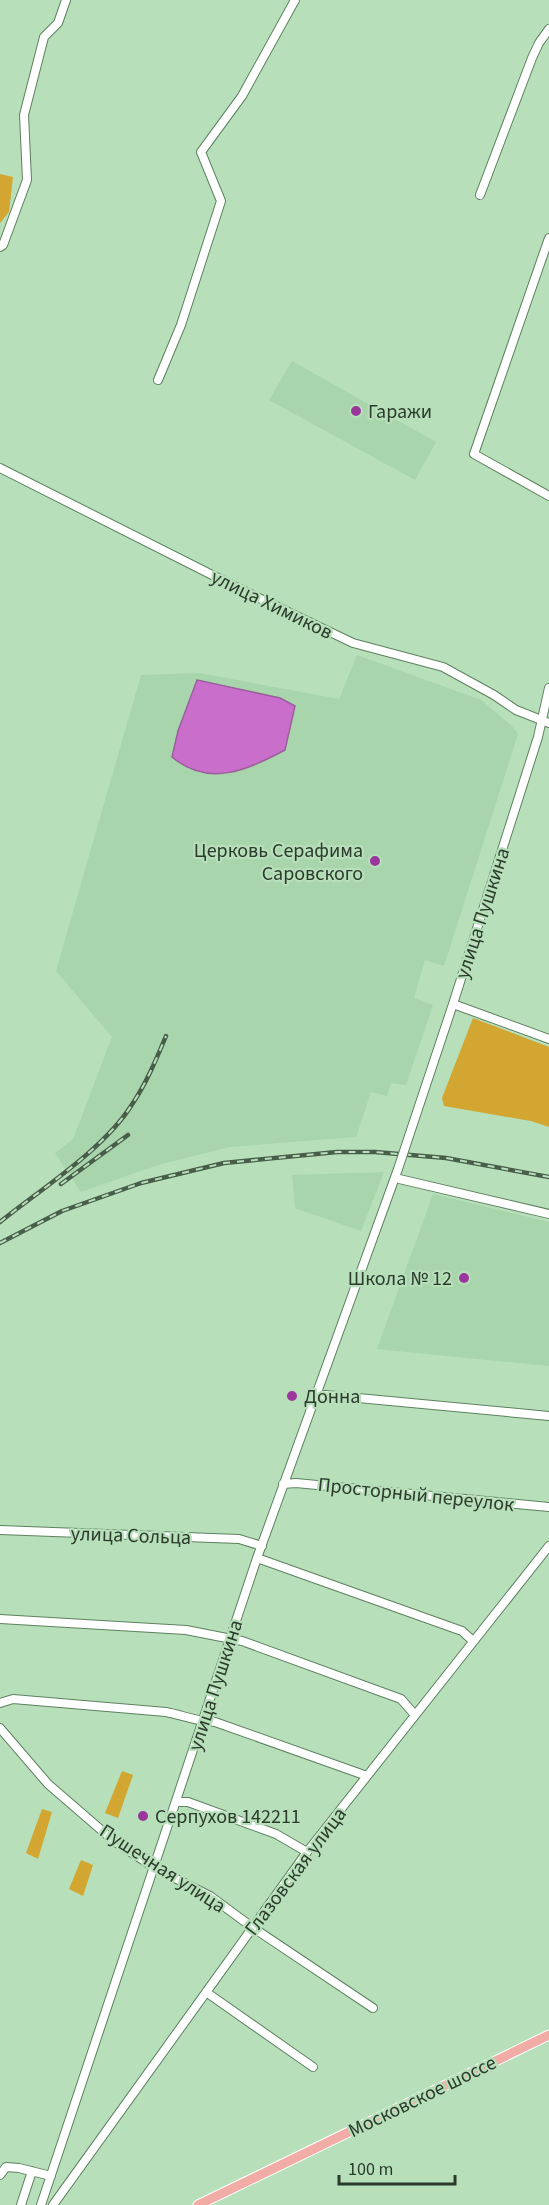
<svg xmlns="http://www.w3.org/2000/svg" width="549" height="2205" font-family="'Source Sans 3',sans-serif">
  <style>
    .built { fill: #a8d5ab }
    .green { fill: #d2a630 }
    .water { fill: #ca6ecc; stroke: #9a5f9c; stroke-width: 1.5 }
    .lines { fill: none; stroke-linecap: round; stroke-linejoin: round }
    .minor-casing { stroke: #5d815f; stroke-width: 10 }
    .major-casing { stroke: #fff; stroke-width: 11 }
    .minor { stroke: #fff; stroke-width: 8 }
    .major { stroke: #f1aca6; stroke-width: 9 }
    .rail-casing { stroke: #485d4a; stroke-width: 4.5 }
    .rail { stroke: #b7dfba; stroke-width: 2; stroke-dasharray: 7; stroke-linecap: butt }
    .minor-bridge-casing { stroke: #5d815f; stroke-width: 10; stroke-linecap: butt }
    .minor-bridge { stroke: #fff; stroke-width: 8 }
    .poi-dot { fill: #9a379d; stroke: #b7dfba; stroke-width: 2 }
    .labels { text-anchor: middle; stroke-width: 4.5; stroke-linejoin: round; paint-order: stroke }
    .poi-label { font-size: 20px; fill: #2b3b2c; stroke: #b7dfba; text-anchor: start }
    .street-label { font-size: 20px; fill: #2b3b2c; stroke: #b7dfba }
  </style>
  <rect width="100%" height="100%" fill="#b7dfba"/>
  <path class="built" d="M292 361 436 442 415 480 269 400Z
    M357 655 481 700 512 726 518 734 444 966 425 960 414 998 433 1005 406 1085 391 1083 387 1096 371 1092 356 1137 230 1147 158 1165 81 1192 55 1153 73 1139 112 1037 56 971 141 675 199 673 339 699Z
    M384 1172 361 1231 295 1208 292 1175Z
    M433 1194 549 1222V1366L377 1349Z"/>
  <path class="green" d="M0 174 13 177 9 212 0 223Z
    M473 1018 549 1047V1127L531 1121 444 1106 442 1098Z
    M122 1771 133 1775 118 1818 105 1813Z
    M42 1809 52 1812 38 1859 26 1853Z
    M81 1860 93 1865 83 1896 69 1889Z"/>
  <path class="water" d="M197 680 280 698 295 706 285 750C247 770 209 788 172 757L178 731Z"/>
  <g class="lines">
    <g class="minor-casing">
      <path id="minor" d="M480 195 532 58 539 43 549 29
        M549 238 474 454 549 496
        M0 247 3 245 27 180 24 115 44 37 58 23 66 0
        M158 380 181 325 221 201 201 152 242 96 295 0
        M0 468 234 586 353 643 443 667 494 695 516 710 549 723
        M453 1004 549 1039
        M409 1136 453 1004 538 737 549 688
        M395 1178 549 1214
        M315 1397 326 1395 549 1416
        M283 1484 296 1483 549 1507
        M0 1530 239 1539 262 1546
        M257 1558 462 1631 473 1641
        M0 1619 186 1630 242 1641 401 1699 415 1715
        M0 1703 13 1699 166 1712C182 1715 198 1722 215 1722L367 1776
        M0 1728 48 1784 114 1841 155 1868 210 1896 252 1927 373 2008
        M177 1802H188L276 1834 307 1852
        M206 1992 313 2067
        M0 2175 6 2167 19 2168 51 2176
        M21 2205 32 2171
        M41 2205 257 1558 398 1169
        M53 2205 307 1852 549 1546"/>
    </g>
    <g class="major-casing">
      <path id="major" d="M198 2205 549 2035"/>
    </g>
    <use href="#minor" class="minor"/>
    <use href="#major" class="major"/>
    <g class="rail-casing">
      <path id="rail" d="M61 1184 128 1135
        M0 1222C41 1189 103 1150 131 1106 146 1084 156 1060 166 1036
        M0 1243 62 1211 141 1183 224 1163 337 1152H375L446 1158 549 1177"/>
    </g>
    <use href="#rail" class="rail"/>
    <g class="minor-bridge-casing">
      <path id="minor-bridge" d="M398 1169 409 1136"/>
    </g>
    <use href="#minor-bridge" class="minor-bridge"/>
  </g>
  <g class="poi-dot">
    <circle cx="356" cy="411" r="6"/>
    <circle cx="375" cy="861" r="6"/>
    <circle cx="464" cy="1278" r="6"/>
    <circle cx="292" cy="1396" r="6"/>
    <circle cx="143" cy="1816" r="6"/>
  </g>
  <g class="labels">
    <g class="poi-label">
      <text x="368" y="418">Гаражи</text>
      <text x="363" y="857" text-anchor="end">Церковь Серафима<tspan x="363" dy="23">Саровского</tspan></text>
      <text x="452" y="1285" text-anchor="end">Школа № 12</text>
      <text x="304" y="1403">Донна</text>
      <text x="155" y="1823">Серпухов 142211</text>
    </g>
    <g class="street-label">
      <text transform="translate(272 604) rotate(26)" y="7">улица Химиков</text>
      <text transform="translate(482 913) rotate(-72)" y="7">улица Пушкина</text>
      <text transform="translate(416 1494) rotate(6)" y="7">Просторный переулок</text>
      <text transform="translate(131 1535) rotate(2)" y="7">улица Сольца</text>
      <text transform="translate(215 1685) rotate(-72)" y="7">улица Пушкина</text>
      <text transform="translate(163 1868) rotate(33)" y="7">Пушечная улица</text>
      <text transform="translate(295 1871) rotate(-53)" y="7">Глазовская улица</text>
      <text transform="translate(422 2096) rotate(-26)" y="7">Московское шоссе</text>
    </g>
  </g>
  <path d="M339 2175v9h116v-9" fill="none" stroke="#2b3b2c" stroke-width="3"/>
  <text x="348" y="2175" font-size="18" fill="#2b3b2c" stroke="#b7dfba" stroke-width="4.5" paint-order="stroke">100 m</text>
</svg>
